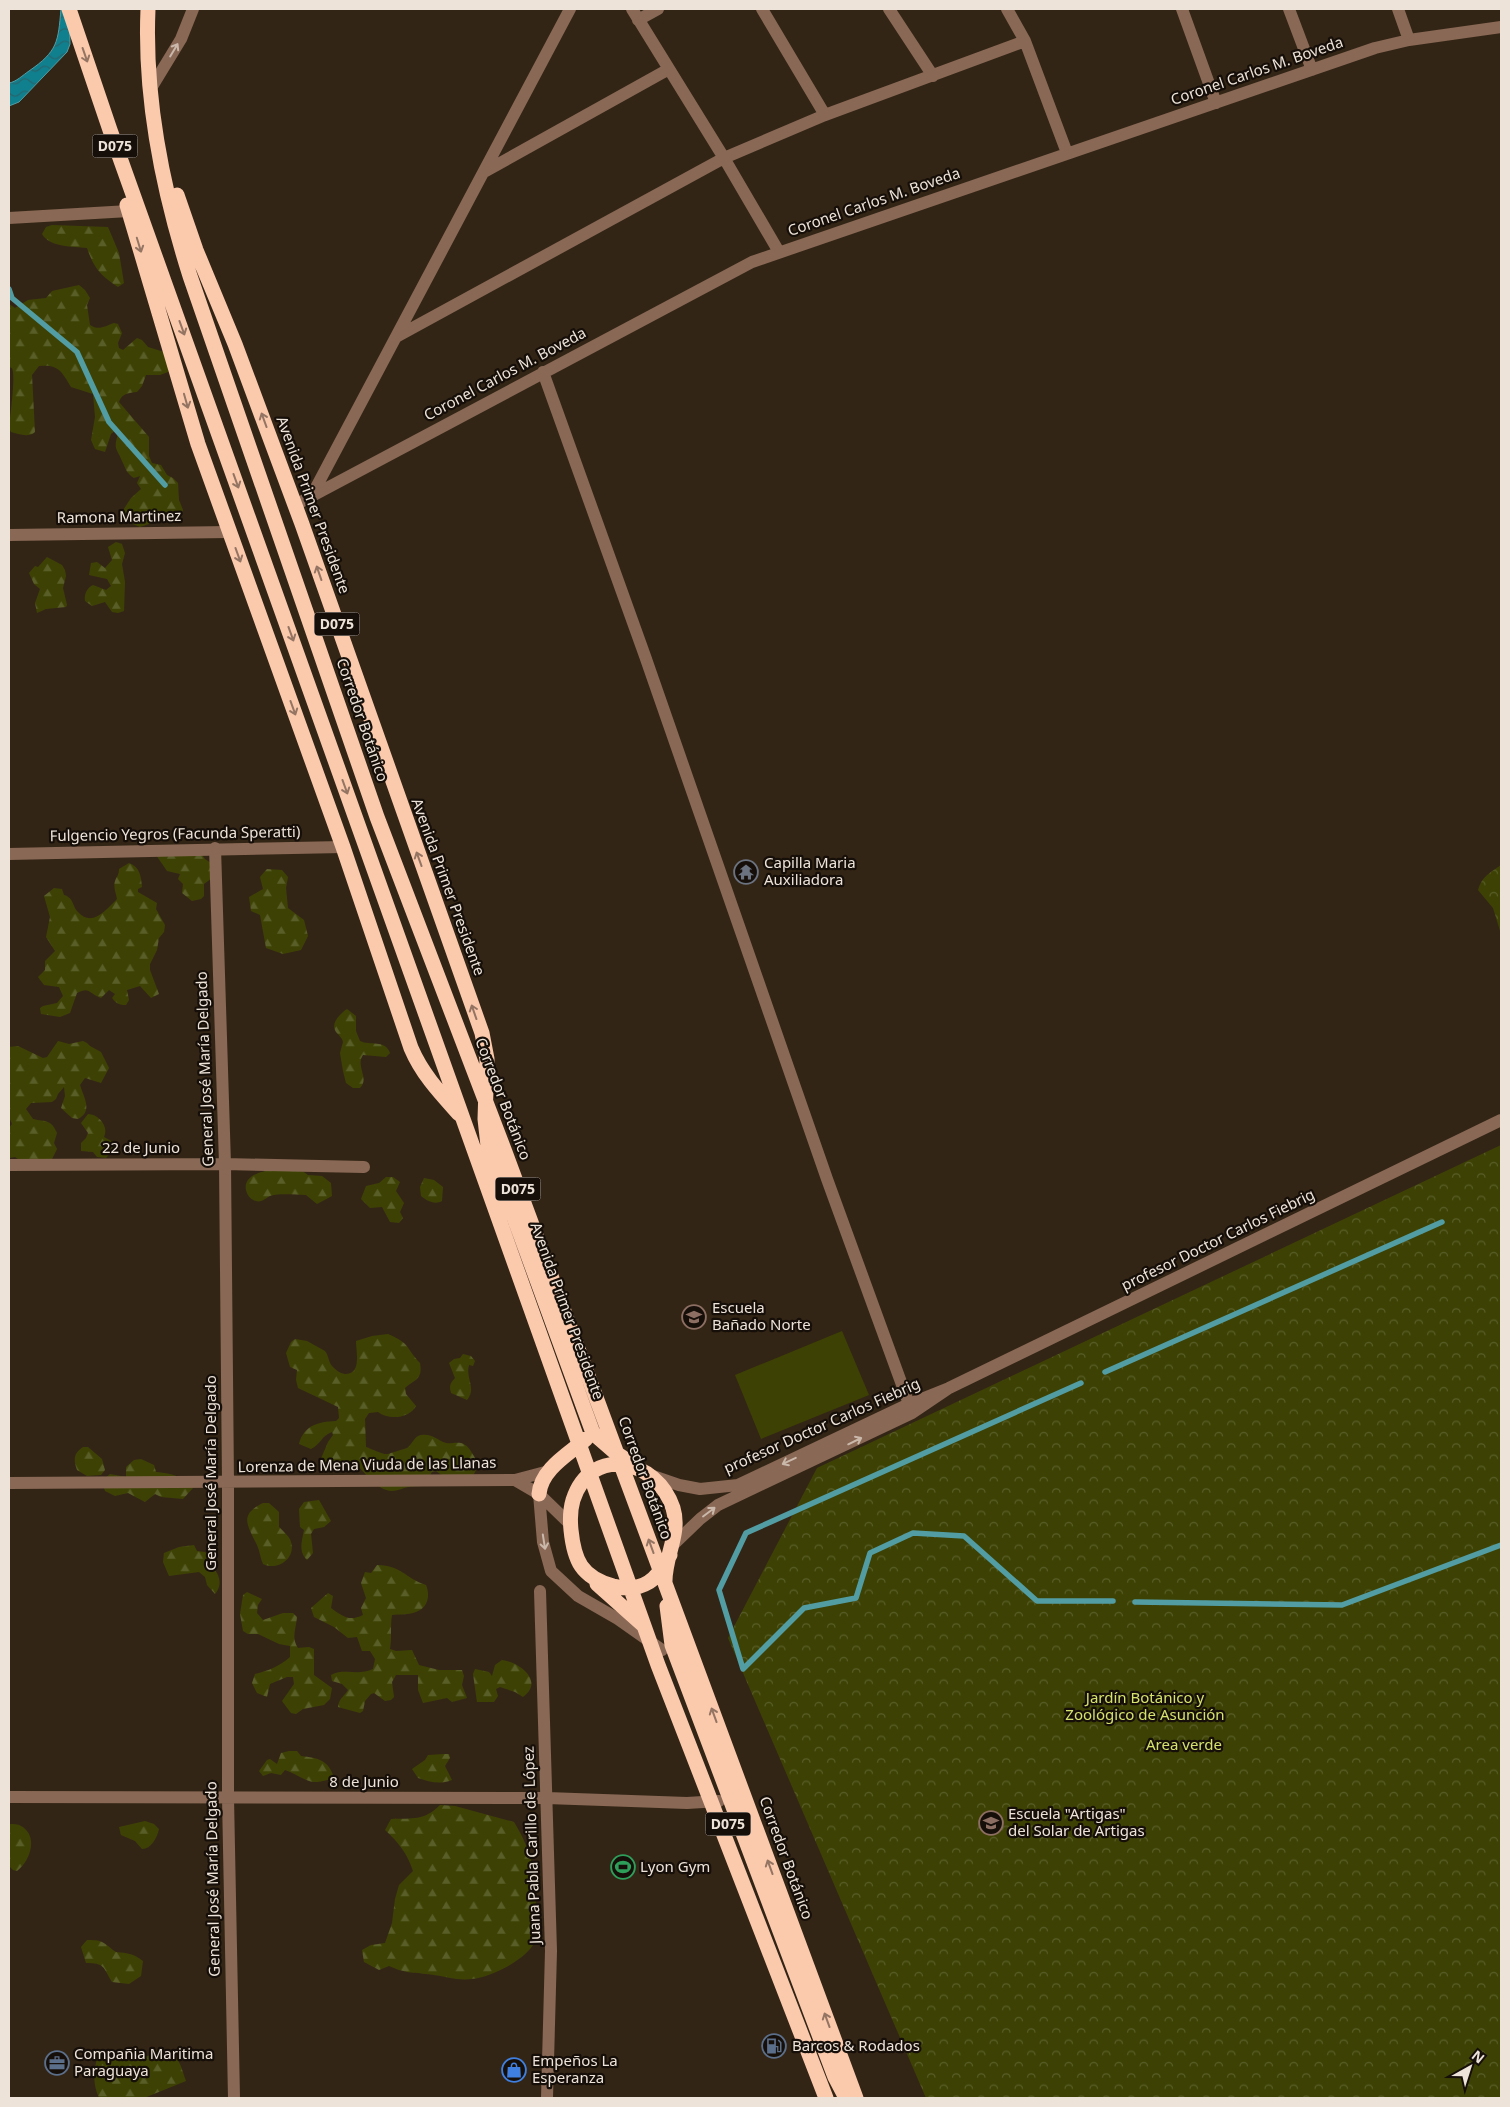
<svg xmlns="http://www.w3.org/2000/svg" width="1510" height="2107" font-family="'Noto Sans',sans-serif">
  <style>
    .green { fill: #3d4204 }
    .forest { fill: url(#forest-firs) }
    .park { fill: url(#park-crowns) }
    .water { fill: url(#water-waves); stroke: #529da4 }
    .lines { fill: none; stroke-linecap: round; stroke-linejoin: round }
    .stream { stroke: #529da4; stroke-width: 5.5 }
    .minor { stroke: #896855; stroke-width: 12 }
    .highway { stroke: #fbc9ac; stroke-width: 15 }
    .oneway { stroke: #cab8ab }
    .oneway2 { stroke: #947563 }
    .labels { text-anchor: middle; stroke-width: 4.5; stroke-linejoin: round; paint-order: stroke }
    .shield { fill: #160f09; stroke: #aca39b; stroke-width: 1 }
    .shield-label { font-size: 14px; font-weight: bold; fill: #ede3d9 }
    .street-label { font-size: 15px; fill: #ede3d9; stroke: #160f09 }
    .poi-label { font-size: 15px; fill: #ede3d9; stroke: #160f09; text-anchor: start }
    .park-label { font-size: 15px; fill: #d5e26b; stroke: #160f09 }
  </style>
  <defs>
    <pattern id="forest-firs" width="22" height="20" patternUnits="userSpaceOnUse" patternTransform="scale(1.25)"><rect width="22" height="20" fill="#3d4204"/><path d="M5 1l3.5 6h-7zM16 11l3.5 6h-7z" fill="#595d28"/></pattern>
    <pattern id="park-crowns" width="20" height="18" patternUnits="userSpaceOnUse" patternTransform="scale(1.25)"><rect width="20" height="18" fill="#3d4204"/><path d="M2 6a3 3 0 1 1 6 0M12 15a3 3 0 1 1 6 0" fill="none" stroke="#595d28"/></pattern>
    <pattern id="water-waves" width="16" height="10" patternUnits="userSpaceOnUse" patternTransform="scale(1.25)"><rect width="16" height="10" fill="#107f8e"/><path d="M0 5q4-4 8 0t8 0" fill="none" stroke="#26676f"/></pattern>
  </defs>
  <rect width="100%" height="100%" fill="#332515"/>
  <path class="green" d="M842 1331 869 1395 761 1439 735 1375Z"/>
  <path class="forest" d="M52 225 108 227 119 253 124 283 118 287C100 275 94 268 87 248 73 246 50 248 42 234L46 227Z
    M79 285 85 290 90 298 87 305 90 325C99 331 105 326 114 323L118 324 122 333 118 343 119 348 123 350 137 338 142 340 148 347 164 352 169 365 168 372 160 375H146L142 386 137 392C129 393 122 393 119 402L149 437V456L152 463 161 465 167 475 173 478 178 483 179 500 183 510 180 520H174L172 516 140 527 118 518 131 498 141 489 137 483 140 476 134 478C126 473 126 469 122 461 117 448 113 450 118 434L114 431 111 434 105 452 95 449 91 440 95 417 93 394 71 387C62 372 59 364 39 366L32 375 35 432C29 438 18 434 11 432L9 428C10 418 16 375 12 368L9 367V304L15 308 28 300 46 298 52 291Z
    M116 542 122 544 125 553 122 564 125 582 124 611 118 613 112 612 105 602 92 606 85 601C84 594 87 588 93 585L106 590 111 586 107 579 89 575 91 563 97 562 105 568 112 560 108 547Z
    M47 557 62 565 65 570 66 576 63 588 67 605 66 607 46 609 37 613 35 603 40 589 34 584 29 573 35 566 38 567Z
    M199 850 205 859 211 863 212 878 204 884V896L201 899 192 901 182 893 183 884 178 879 180 874 167 871 154 852Z
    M129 863C140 867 141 876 142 887L138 889V892L157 903 156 909 165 925 164 932 159 938 157 950 150 964V970L159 994 151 998 140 986 127 990 129 1000 126 1005C119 1005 117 1004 112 998L115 994 109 990 101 998C89 994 90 986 77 993L70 1013 60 1017 41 1014 40 1008 43 1006 57 1003 63 996 59 987 44 985 38 977 45 970V961L55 951 46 937 50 917 44 896 54 888 62 889 64 895C74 898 72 906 78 912 92 928 107 909 117 899 116 893 113 887 115 881 117 876 119 875 119 869Z
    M267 869 282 870 288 877 286 888 288 908 304 920 308 936 301 950 283 954 266 948 260 915 251 911 249 897 263 889 260 877Z
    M347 1009 356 1016V1031L360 1041C370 1046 385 1039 390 1053L386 1057 363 1055C355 1066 370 1078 360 1088H353L346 1083 343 1071 340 1053 343 1042C342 1037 339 1036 336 1032 330 1023 340 1014 347 1009Z
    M58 1041 69 1044 83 1041 87 1043 90 1046 101 1052 109 1068 101 1083 85 1078 80 1085C84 1098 93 1111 78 1119L72 1118 61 1108 65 1096 64 1087 58 1094 56 1099 52 1102 31 1103 26 1109 33 1119C46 1122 51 1119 57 1133L54 1143 57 1149 52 1159 21 1161 15 1157 9 1158V1128L12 1124 9 1117V1047L18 1046 43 1058 47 1057Z
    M88 1114C99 1114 109 1127 104 1137L115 1143 113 1150 106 1158 97 1157 93 1152 81 1151V1143L86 1138 88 1133 81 1123Z
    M298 1168 308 1175 322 1176 331 1183 332 1196 317 1204 306 1195C295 1195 281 1193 270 1196 266 1198 261 1203 256 1201 251 1200 247 1195 246 1190 242 1168 284 1169 298 1168Z
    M386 1177H393L400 1182 396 1191 404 1203 400 1212 403 1218 399 1223 390 1222 382 1207 370 1208 361 1199 366 1186 379 1183Z
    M424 1178 434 1180 443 1187 442 1201C435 1205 427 1201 421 1196L420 1187Z
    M388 1334C411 1344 405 1347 420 1363 423 1380 415 1379 405 1388L406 1394 416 1406C409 1419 388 1420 378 1412L369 1413 365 1419 366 1447C372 1449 383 1455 388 1454 391 1453 404 1449 407 1448 412 1445 414 1436 421 1435 432 1433 437 1440 446 1443 451 1444 455 1442 461 1443 467 1445 469 1448 472 1453 482 1467 475 1474 464 1485L451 1482 436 1471 432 1472C422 1489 425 1485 408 1487 403 1488 397 1491 392 1491 377 1490 368 1476 358 1466L337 1472 320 1461 328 1442 333 1435 332 1432C321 1436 321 1444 311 1449L299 1444C304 1425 318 1422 336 1421L339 1418 338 1407 298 1388 296 1380 297 1370 290 1367 286 1353 291 1342 295 1339 307 1341 325 1351C329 1356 328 1361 332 1366 336 1370 339 1373 345 1374 362 1375 356 1351 356 1341L372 1336Z
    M463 1354 471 1356 475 1361 473 1366 469 1365C465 1378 477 1388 467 1400L451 1393C449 1386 450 1383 455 1378L449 1363 454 1359 460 1358Z
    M83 1447H88L102 1459 105 1470 101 1475 87 1476 77 1470C73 1459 74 1453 83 1447Z
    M141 1459 154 1465 156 1472C173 1474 181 1475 193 1488L183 1499 161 1497 155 1494 145 1502 128 1493 115 1496 105 1491 102 1481 110 1474 126 1477V1467L134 1460Z
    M319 1500 331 1521 324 1527 314 1529 311 1534 313 1553 307 1560C298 1551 302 1541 304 1530L300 1527 299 1509 304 1502Z
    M263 1503H269L279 1512V1527C283 1531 290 1537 291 1542 296 1559 277 1571 263 1564 260 1558 260 1551 257 1545 248 1526 238 1515 263 1503Z
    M194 1545 197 1551 205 1552 210 1557 206 1562C217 1569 225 1582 215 1594L207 1585 205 1577 199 1572 169 1576 163 1562 164 1553 179 1547Z
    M377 1565C403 1566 403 1577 426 1585 431 1597 427 1610 413 1613 406 1615 399 1614 392 1615 390 1627 392 1637 390 1649L396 1651 412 1650 419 1665 439 1670H462L464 1676 462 1685 467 1698 452 1702 447 1698 423 1703 418 1690V1675H396L392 1682 394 1697 391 1700 385 1701 374 1693 371 1694 365 1701 363 1711 360 1713 338 1707C339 1698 344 1697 348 1690L342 1684 332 1681 331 1675C344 1668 359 1676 373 1669L375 1659 370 1651H362L357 1637 348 1638 334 1627 314 1617 311 1608 328 1593 333 1596 331 1608C342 1616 349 1622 363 1615L361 1608 366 1598 361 1583 365 1572 371 1573Z
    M247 1592 262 1599 258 1605 257 1613 263 1620 283 1613H293L297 1617C296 1629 291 1638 298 1648L309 1647 314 1649V1675L332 1688 330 1699 324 1705 303 1709 296 1714 291 1713 282 1701 294 1684 293 1677H287L270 1684 267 1697 257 1693 252 1683 255 1674C268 1671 280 1666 290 1657V1646L279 1644 258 1634H248L243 1631 240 1614 243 1595Z
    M502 1660C519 1662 545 1681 523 1697L515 1692 500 1687 496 1689 498 1696 494 1702H477L473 1674 475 1669 489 1672 492 1676 495 1665Z
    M289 1751H297L301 1756C318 1758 329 1760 334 1778 306 1787 309 1779 285 1770L281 1775 271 1773 263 1776 259 1771 267 1760 270 1759 277 1764 281 1753Z
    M444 1754H449L450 1758 445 1766 452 1780C439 1785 430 1782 418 1778L412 1769 425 1760 428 1755Z
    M440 1805 455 1806 514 1822C534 1855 536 1876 536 1914 536 1921 538 1930 537 1937 531 1958 492 1977 472 1979 456 1981 441 1975 426 1974 409 1972 405 1973 389 1966L379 1970 364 1962 362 1950 371 1945 385 1943 392 1923 395 1899 399 1885 413 1871C407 1853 399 1843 385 1830L391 1819C413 1818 424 1821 440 1805Z
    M145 1821 154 1824 159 1829C157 1838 151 1849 142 1849L135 1841 121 1835 119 1827Z
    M9 1824C12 1824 18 1824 21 1826 39 1836 30 1861 17 1871L13 1870 9 1866Z
    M87 1940C105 1940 103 1943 116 1952 128 1953 134 1954 143 1961L141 1976 129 1984 112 1982C103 1967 105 1963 86 1963L81 1947Z
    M160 2048C179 2053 180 2064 186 2081L144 2098H99C92 2082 94 2071 98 2054L112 2050 148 2056Z"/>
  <path class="park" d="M1501 865V934L1493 908 1478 890C1482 876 1490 873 1501 865Z
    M1501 1145V2098H926L728 1638 817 1468Z"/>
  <path class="water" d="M61 9H69L70 44 67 52 19 102 9 106V83C16 82 23 75 29 71 58 51 58 42 61 9Z"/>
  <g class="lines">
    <path class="stream" d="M9 289 12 298 77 352 109 422 165 485
      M1105 1372 1442 1222
      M1081 1383 746 1533 719 1590 743 1669 804 1608 856 1598 870 1553 913 1533 964 1536 1037 1601H1113
      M1135 1602 1342 1605 1501 1545"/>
    <path class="minor" d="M632 9 724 158 779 252
      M762 9 825 115
      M889 9 933 76
      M1007 9 1025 41 1067 153
      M1182 9 1216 103
      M1289 9 1312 70
      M1398 9 1409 40
      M638 20 658 9
      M150 90 181 39 193 9
      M484 172 669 69
      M9 218 129 211
      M396 337 724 158 825 115 1025 41
      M543 372 645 656 827 1179 909 1404
      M312 495 570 9
      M295 505 752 262 1375 48 1409 40 1501 27
      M9 535 229 532
      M215 848 225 1164 228 1483V1798L234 2098
      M9 854 343 847
      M9 1165 225 1164 364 1167
      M949 1388 1501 1120
      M650 1475 679 1485 700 1489 738 1485 909 1404 949 1388 912 1413 718 1505 700 1519 673 1545
      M515 1480 539 1494 571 1525
      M9 1483 515 1480 549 1471
      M539 1494 543 1542 551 1571 578 1596 618 1619 662 1650
      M540 1591 551 1951 547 2098
      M9 1797 547 1798 687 1803 719 1801"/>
    <path class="highway" d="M69 9 110 130 658 1665 826 2098
      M148 9C144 99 163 191 190 276L377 817 505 1152 856 2098
      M177 195 196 250 235 344 302 524 482 1033 487 1059 485 1119 488 1146 593 1433 616 1453 640 1469
      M127 205 198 444 343 847 411 1048C422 1074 440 1093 459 1114
      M539 1494C541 1469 569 1454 586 1439
      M665 1583C664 1557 681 1534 673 1508 657 1459 591 1444 573 1500 570 1510 570 1520 571 1530 574 1560 581 1577 613 1586 625 1589 638 1589 649 1582 659 1576 664 1565 670 1555
      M597 1584 643 1625
      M667 1606 672 1645 835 2077 846 2098"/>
  </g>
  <defs><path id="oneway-shaft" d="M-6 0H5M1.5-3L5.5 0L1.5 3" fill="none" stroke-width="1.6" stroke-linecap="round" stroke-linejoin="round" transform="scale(1.25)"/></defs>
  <g class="oneway">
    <use href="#oneway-shaft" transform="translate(174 50) rotate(-59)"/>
    <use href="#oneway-shaft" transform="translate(855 1441) rotate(-26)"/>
    <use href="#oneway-shaft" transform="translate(789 1461) rotate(155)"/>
    <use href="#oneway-shaft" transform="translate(709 1512) rotate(-37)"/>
    <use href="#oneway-shaft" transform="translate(544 1542) rotate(81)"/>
  </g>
  <g class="oneway2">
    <use href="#oneway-shaft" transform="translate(85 55) rotate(71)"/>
    <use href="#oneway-shaft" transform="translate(139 245) rotate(73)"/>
    <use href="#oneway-shaft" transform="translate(182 328) rotate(70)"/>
    <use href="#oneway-shaft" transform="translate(186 401) rotate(74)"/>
    <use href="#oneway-shaft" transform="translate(264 420) rotate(-110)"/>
    <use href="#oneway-shaft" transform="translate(236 481) rotate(70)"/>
    <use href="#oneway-shaft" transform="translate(238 555) rotate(70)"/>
    <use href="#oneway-shaft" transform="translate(319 573) rotate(-109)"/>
    <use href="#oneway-shaft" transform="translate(291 634) rotate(70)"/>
    <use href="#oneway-shaft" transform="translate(293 708) rotate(70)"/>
    <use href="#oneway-shaft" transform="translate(345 787) rotate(70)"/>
    <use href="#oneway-shaft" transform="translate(419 859) rotate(-110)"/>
    <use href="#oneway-shaft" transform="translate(474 1012) rotate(-109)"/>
    <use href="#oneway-shaft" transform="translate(651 1546) rotate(-110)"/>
    <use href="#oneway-shaft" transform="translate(714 1715) rotate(-110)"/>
    <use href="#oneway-shaft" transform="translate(770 1867) rotate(-110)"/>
    <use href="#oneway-shaft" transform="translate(827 2020) rotate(-110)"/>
  </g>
  <defs>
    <g id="temple-ring" transform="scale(1.25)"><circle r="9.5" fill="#160f09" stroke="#6b7280" stroke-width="1.5"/><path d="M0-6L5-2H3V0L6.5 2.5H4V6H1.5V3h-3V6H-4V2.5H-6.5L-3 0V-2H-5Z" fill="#6b7280"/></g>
    <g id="school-ring" transform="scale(1.25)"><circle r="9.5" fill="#160f09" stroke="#8d6e63" stroke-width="1.5"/><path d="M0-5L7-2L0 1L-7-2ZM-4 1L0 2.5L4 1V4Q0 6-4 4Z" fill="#8d6e63"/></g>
    <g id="stadium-ring" transform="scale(1.25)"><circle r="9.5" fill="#160f09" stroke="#2e9e5b" stroke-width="1.5"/><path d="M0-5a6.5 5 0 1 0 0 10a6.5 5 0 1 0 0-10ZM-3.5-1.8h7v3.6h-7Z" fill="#2e9e5b"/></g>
    <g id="fuel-ring" transform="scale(1.25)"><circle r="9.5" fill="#160f09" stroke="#5c6f8a" stroke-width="1.5"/><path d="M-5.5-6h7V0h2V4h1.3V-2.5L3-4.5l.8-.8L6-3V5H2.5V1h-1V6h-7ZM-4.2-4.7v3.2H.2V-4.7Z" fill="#5c6f8a"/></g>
    <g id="office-ring" transform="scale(1.25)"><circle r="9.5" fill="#160f09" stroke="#5c6f8a" stroke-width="1.5"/><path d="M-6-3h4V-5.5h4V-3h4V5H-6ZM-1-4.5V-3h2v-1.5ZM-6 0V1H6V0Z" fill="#5c6f8a"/></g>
    <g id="shop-ring" transform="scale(1.25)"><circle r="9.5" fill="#160f09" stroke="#3f7fe0" stroke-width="1.5"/><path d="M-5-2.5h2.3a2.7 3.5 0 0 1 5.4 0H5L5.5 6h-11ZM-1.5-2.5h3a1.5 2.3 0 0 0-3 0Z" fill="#3f7fe0"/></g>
  </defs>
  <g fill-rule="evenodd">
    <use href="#temple-ring" x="746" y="872"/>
    <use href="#school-ring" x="694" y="1317"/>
    <use href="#school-ring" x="991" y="1823"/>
    <use href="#stadium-ring" x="623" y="1867"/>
    <use href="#fuel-ring" x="774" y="2046"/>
    <use href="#office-ring" x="57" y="2063"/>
    <use href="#shop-ring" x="514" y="2070"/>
  </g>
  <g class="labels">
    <g class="shield">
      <rect x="92.5" y="134.5" width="45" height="23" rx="4"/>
      <rect x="314.5" y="612.5" width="45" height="23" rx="4"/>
      <rect x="495.5" y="1177.5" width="45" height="23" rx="4"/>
      <rect x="705.5" y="1812.5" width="45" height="23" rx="4"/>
    </g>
    <g class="shield-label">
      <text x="115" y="151">D075</text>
      <text x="337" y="629">D075</text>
      <text x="518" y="1194">D075</text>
      <text x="728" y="1829">D075</text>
    </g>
    <g class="street-label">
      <text transform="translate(1257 71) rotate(-19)" y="5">Coronel Carlos M. Boveda</text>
      <text transform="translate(874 202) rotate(-19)" y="5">Coronel Carlos M. Boveda</text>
      <text transform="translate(505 374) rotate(-28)" y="5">Coronel Carlos M. Boveda</text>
      <text transform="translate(313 505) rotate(70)" y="5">Avenida Primer Presidente</text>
      <text transform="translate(119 517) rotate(-1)" y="5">Ramona Martinez</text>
      <text transform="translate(362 720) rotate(71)" y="5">Corredor Botánico</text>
      <text transform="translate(175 834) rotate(-1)" y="5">Fulgencio Yegros (Facunda Speratti)</text>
      <text transform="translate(448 887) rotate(70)" y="5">Avenida Primer Presidente</text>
      <text transform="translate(205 1069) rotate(-92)" y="5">General José María Delgado</text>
      <text transform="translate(503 1099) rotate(69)" y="5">Corredor Botánico</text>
      <text x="141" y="1153">22 de Junio</text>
      <text transform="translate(1218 1240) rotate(-26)" y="5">profesor Doctor Carlos Fiebrig</text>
      <text transform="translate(567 1311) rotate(70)" y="5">Avenida Primer Presidente</text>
      <text transform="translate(822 1426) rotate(-24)" y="5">profesor Doctor Carlos Fiebrig</text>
      <text transform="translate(367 1465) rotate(-1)" y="5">Lorenza de Mena Viuda de las Llanas</text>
      <text transform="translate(211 1473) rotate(-90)" y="5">General José María Delgado</text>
      <text transform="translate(645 1478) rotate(70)" y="5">Corredor Botánico</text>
      <text x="364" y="1787">8 de Junio</text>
      <text transform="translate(532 1845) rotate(-92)" y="5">Juana Pabla Carillo de López</text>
      <text transform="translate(786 1858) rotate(70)" y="5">Corredor Botánico</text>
      <text transform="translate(213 1879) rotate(-91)" y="5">General José María Delgado</text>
    </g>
    <g class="poi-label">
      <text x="764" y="868">Capilla Maria<tspan x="764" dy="17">Auxiliadora</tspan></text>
      <text x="712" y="1313">Escuela<tspan x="712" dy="17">Bañado Norte</tspan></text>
      <text x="1008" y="1819">Escuela "Artigas"<tspan x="1008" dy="17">del Solar de Artigas</tspan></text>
      <text x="640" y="1872">Lyon Gym</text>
      <text x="792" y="2051">Barcos &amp; Rodados</text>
      <text x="74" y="2059">Compañia Maritima<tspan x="74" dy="17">Paraguaya</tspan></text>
      <text x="532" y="2066">Empeños La<tspan x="532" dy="17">Esperanza</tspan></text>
    </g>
    <g class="park-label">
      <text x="1145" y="1703">Jardín Botánico y<tspan x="1145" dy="17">Zoológico de Asunción</tspan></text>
      <text x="1184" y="1750">Area verde</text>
    </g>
  </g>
  <rect width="1510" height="2107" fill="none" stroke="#ede3d9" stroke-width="20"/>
  <g transform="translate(1470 2067) rotate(39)" stroke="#160f09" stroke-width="4" paint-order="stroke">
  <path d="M0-4L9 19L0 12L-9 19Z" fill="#ede3d9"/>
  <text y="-8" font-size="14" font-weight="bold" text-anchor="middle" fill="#ede3d9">N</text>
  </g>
</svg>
